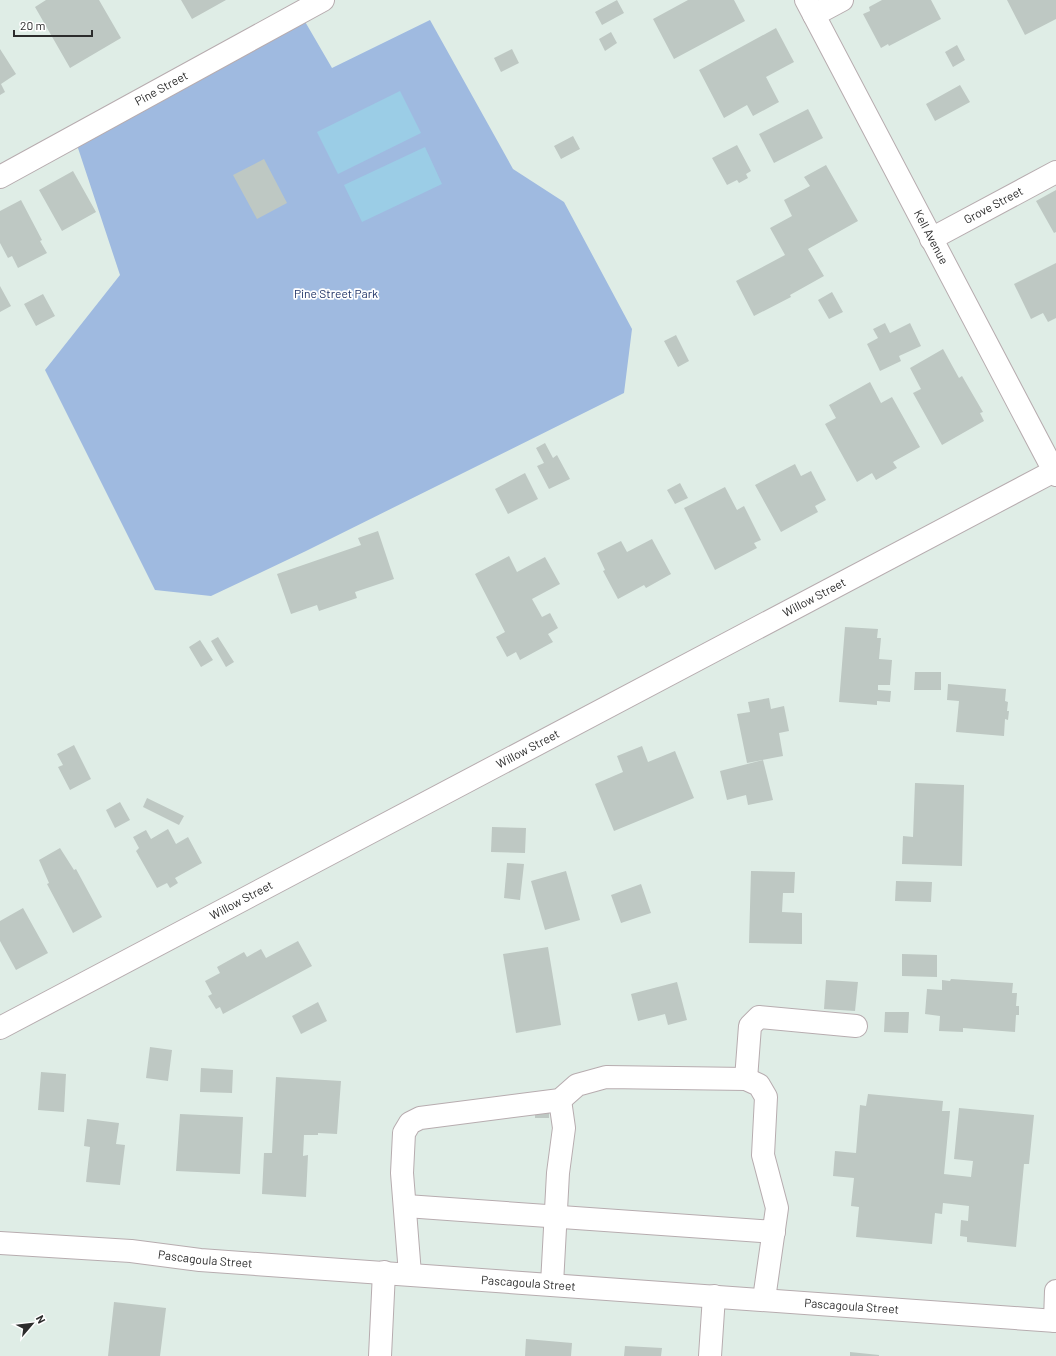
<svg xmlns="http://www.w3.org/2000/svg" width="1056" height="1356" font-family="Barlow,sans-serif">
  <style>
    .green { fill: #9fbae0 }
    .pitch { fill: #9bcde6 }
    .building { fill: #bec8c3 }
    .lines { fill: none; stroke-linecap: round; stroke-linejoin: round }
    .minor-casing { stroke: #b7acaf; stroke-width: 24 }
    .minor { stroke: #fff; stroke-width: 22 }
    .labels { text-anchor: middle; stroke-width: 3.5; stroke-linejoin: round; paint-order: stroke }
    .street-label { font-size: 12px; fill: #2c2c2c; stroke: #fff }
    .park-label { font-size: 12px; fill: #1f3366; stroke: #fff }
  </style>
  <rect width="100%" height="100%" fill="#dfede6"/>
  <path class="green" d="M300 13 332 68 430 20 513 169 564 202 632 329 624 393 306 551 211 596 155 590 45 370 120 275 74 136Z"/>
  <path class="pitch" d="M400 91 421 133 338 174 317 132Z
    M425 147 442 184 362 222 344 185Z"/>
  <path class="building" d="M46 0H99L121 38 70 68 35 7Z
    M181 0H226L192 19Z
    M617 0 624 13 602 25 595 12Z
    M688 0H734L745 21 674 59 653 19Z
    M882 0H931L941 19 889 46 888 44 881 48 863 14 870 11 869 7Z
    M1007 0H1056V19L1025 35Z
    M776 28 794 62 766 77 779 102 753 116 747 105 724 118 699 70Z
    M611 32 617 43 605 51 599 39Z
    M957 45 965 60 953 67 945 52Z
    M0 49 16 74 1 84 5 92 0 95Z
    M512 49 519 63 501 72 494 58Z
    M960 85 970 102 935 121 926 104Z
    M808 109 823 138 774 163 759 134Z
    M573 136 580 149 561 159 554 146Z
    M737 145 751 171 746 174 748 178 739 183 737 180 727 185 712 158Z
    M264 159 287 203 257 219 233 175Z
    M826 165 858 221 808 249 824 276 790 295 791 297 754 316 736 281 785 255 770 228 792 216 784 200 810 186 804 177Z
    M73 171 96 212 62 231 39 190Z
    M1056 190V232L1054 233 1036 201Z
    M21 200 42 240 40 241 47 253 18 268 12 256 8 258 0 243V211Z
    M1056 263V318L1048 322 1043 313 1031 319 1014 284Z
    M0 286 11 306 0 312Z
    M832 292 843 312 829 319 818 300Z
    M43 294 55 316 36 326 24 304Z
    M885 323 890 333 910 323 921 346 899 356 901 361 880 371 867 344 878 338 873 329Z
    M676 335 689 361 678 367 664 341Z
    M943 349 959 378 962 376 983 412 980 413 984 421 942 445 913 393 921 389 910 368Z
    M870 382 881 403 892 397 920 447 893 462 897 468 876 480 872 473 857 482 825 424 836 418 829 405Z
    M545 443 553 458 557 455 570 479 549 489 537 466 544 463 536 448Z
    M795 464 801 476 811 471 826 500 815 506 818 512 781 532 755 485Z
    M525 473 538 499 508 514 495 489Z
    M680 483 688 498 675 504 667 490Z
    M725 487 737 510 744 506 761 540 754 543 757 548 715 570 684 508Z
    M378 531 394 579 355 592 357 598 319 611 317 605 291 614 277 574 361 545 358 538Z
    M652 539 671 574 646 588 644 585 618 599 603 571 605 570 597 553 621 541 627 552Z
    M509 556 517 572 545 557 560 584 532 599 542 617 550 613 558 628 548 634 553 642 520 660 516 652 507 657 496 637 505 632 475 574Z
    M845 627 878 629 877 638H881L879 659 892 660 890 685H878V690L891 691 890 702 877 701V705L839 702Z
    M218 637 234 662 226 667 211 641Z
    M200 640 213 660 201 667 189 647Z
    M915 672H941V690H914Z
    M948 684 1006 689 1005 701 1008 702 1007 711H1009L1008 720 1005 719 1004 736 956 732 959 701 947 700Z
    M769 698 771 709 784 706 789 731 779 733 783 756 747 763 737 714 750 712 748 702Z
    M74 745 91 779 70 790 58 767 63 765 57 754Z
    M642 746 648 762 675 751 694 798 614 831 595 784 623 772 617 756Z
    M763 760 773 800 748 805 746 795 727 800 720 771Z
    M915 783 964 785 962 866 902 864 903 836 913 837Z
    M147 798 184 816 179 825 143 807Z
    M120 802 130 820 115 828 106 810Z
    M492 827 526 828 525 853 491 852Z
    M168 829 176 844 188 837 202 863 175 878 178 883 170 888 167 883 157 888 136 851 139 848 133 837 146 830 151 839Z
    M60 848 74 870 76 869 102 917 73 933 47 884 49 883 39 860Z
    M507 863 524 864 520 900 504 898Z
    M566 871 580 920 545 930 531 881Z
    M751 871 795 872 794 893H783L782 912 802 913V944L749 943Z
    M896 881 932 882 931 902 895 901Z
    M641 884 651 913 621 923 611 895Z
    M23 908 48 953 16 970 0 941V921Z
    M298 941 312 966 223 1014 220 1007 216 1009 208 996 212 994 205 981 220 973 217 967 244 952 247 957 261 949 266 958Z
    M548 947 561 1025 516 1033 503 954Z
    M902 954 937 955V977L902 976Z
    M951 979 1013 983 1012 993H1017L1016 1006H1019V1015H1016L1015 1032 963 1028V1032L939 1031 940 1016 925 1014 927 989 942 990V980L950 981Z
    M826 980 858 982 855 1011 824 1009Z
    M677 982 687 1020 668 1025 665 1014 638 1021 631 994Z
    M318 1002 327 1021 301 1034 292 1016Z
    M885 1012H909L908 1033 884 1032Z
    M150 1047 172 1050 168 1081 146 1078Z
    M201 1068 233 1070 232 1093 200 1092Z
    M41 1072 66 1074 64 1112 38 1110Z
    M276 1077 341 1081 337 1134 318 1133V1135H304L303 1156 308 1155 306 1197 262 1194 264 1153H272Z
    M868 1094 943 1101 942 1111H950L944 1174 971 1177 973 1161 954 1159 959 1108 1034 1115 1029 1164H1024L1016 1247 967 1242V1237L960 1236 961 1220 968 1221 969 1206 943 1203 942 1214 935 1213 932 1244 856 1237 859 1207 851 1206 854 1178 833 1176 835 1151 856 1153 860 1105 866 1106Z
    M535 1104H549V1118H535Z
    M180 1114 243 1117 240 1174 176 1171Z
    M87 1119 119 1123 116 1144 125 1145 120 1185 86 1182 90 1147 84 1146Z
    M114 1302 166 1308 160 1356H108Z
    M526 1339 572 1343 571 1356H525Z
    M625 1346 662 1348 661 1356H624Z
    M850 1352 879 1355V1356H850Z"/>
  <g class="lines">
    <g class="minor-casing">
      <g id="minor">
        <path id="s1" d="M806 0 1056 475"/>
        <path d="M814 15 842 0"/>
        <path id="s2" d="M0 177 323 0"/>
        <path id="s3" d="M931 239 1056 172"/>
        <path id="s4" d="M0 1028 1056 470"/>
        <path d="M746 1079 750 1026 759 1017 856 1026"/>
        <path d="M406 1206 774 1232"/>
        <path id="s5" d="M0 1243 131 1251 200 1260 1056 1321"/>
        <path d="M410 1274 402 1173 404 1133 410 1123 420 1118 560 1100 577 1085 606 1077 746 1079 759 1085 766 1097 763 1155 777 1208 764 1299"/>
        <path d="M552 1284 558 1173 564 1128 560 1100"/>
        <path d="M1055 1321 1056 1291"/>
        <path d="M380 1356 384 1272"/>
        <path d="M710 1356 714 1296"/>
      </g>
    </g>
    <use href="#minor" class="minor"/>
  </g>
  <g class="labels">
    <g class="street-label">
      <text dy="4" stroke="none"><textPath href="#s2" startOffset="184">Pine Street</textPath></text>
      <text dy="4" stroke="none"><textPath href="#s3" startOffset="71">Grove Street</textPath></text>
      <text dy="4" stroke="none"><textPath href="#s1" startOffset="268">Kell Avenue</textPath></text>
      <text dy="4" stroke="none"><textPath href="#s4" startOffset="921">Willow Street</textPath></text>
      <text dy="4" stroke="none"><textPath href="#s4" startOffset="597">Willow Street</textPath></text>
      <text dy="4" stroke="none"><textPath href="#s4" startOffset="273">Willow Street</textPath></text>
      <text dy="4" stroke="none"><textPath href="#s5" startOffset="206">Pascagoula Street</textPath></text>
      <text dy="4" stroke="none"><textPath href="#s5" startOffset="530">Pascagoula Street</textPath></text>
      <text dy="4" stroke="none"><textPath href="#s5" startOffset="854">Pascagoula Street</textPath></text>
    </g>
    <g class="park-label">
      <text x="336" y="298">Pine Street Park</text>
    </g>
  </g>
  <g transform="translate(32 1324) rotate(62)" stroke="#ffffff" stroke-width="3" paint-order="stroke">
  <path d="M0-3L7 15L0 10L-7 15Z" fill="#2c2c2c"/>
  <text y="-6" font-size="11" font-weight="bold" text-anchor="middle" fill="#2c2c2c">N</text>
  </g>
  <path d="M14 30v6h78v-6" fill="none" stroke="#2c2c2c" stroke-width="2"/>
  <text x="20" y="30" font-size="12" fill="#2c2c2c" stroke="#ffffff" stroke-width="3" paint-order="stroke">20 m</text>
</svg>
